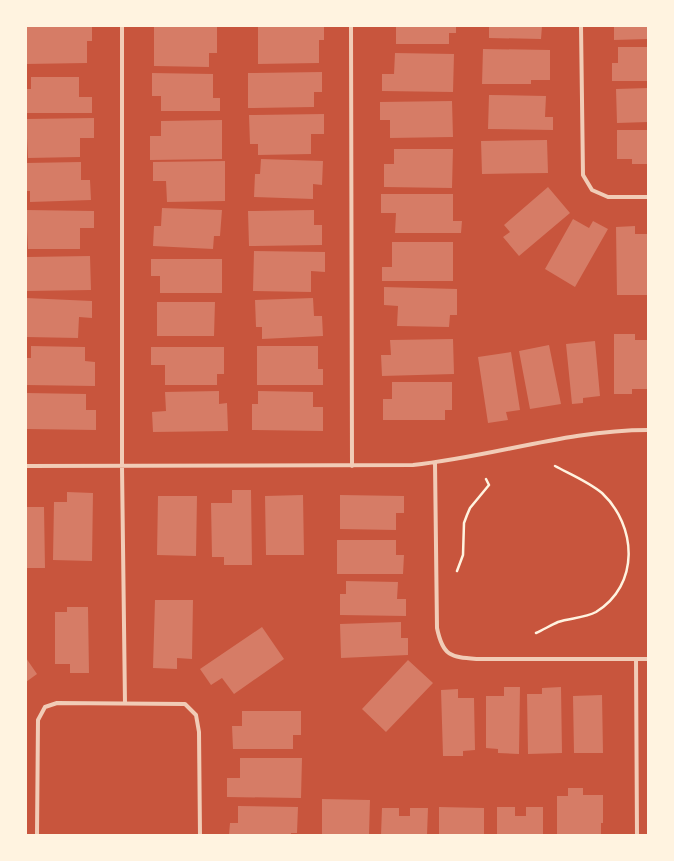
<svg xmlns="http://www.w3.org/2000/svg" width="674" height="861" font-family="Mulish,sans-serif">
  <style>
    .building { fill: #d67c66 }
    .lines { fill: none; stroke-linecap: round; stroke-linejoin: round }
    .path { stroke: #fff3e0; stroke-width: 2.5 }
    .minor { stroke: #f1ccb7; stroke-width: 4 }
  </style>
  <rect width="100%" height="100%" fill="#c8553d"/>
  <path class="building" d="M26 26H92V41H87V63L26 64Z
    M154 26 217 27V53H209V67L154 66Z
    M258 26H324V40H319V63L258 64Z
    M396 26H456V33H449V44H396Z
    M489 26H542L541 39 489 38Z
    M614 26H648V39L614 40Z
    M618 47H648V81H612V63H618Z
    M483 49 550 50V80H531V84H482Z
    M395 53 454 54 453 92 382 91V74H394Z
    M322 72V92H314V107L248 108V73Z
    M152 73 213 74V98H220V111H161V96H152Z
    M31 77H79V97H92V113H26V89H31Z
    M648 88V122L617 123 616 89Z
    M489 95 546 96 545 117H553V130L488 129Z
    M452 101 453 137 390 138V120H380V102Z
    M324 114V134H311V154L258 155V144H250L249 115Z
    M94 118V138H80V157L28 158 26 119Z
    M222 120V159L150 160V136H161V121Z
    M617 130H648V164H632V159H617Z
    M547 140 548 173 482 174 481 141Z
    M394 149H453L452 188 384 187V164H394Z
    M261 159 323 161 322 185 313 184V199L254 197 255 174H260Z
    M225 161V201L167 202 166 181H153V162Z
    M81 162V180H90L91 200 30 202V191H26V163Z
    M548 187 570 213 519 256 503 237 510 232 504 225Z
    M381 194H453V221H462L461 233H395L396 213H381Z
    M162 208 222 210 220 236H214L213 249 153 246 154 226H161Z
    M26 210 94 211V228H80V249H28Z
    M314 210V225H322V245L249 246 248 211Z
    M573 219 589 228 593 221 608 229 575 287 545 269Z
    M635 226V234H648V295H617L616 227Z
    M392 242H453V281H382V267H392Z
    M254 251 325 252V272L311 271V292L253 291Z
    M90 256 91 290 27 291V257Z
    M151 259H222V293H160V276H151Z
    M384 287 457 289V315H450L449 327 397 326 398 306 384 305Z
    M26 298 92 301V318L79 317 78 338 26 337Z
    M313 298 314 316H322L323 336 262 339V327H256L255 300Z
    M157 302H215L214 336H157Z
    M614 334H635V340H648V389H632V394H614Z
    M453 339 454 374 382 376 381 355H391L390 340Z
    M595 341 600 396 583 398V403L572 404 566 344Z
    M549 345 561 404 530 409 519 351Z
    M31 346 85 347V361L95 362V386L26 385V358H31Z
    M257 346H318V369H323V385H257Z
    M151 347H224V374H217V385H165V365H151Z
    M511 352 520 410 506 412 508 420 488 423 478 357Z
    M392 382H452V410H445V420H383V399H392Z
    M219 391V404L227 403 228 431 153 432 152 412 166 411 165 392Z
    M258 391 313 392V407H323V431L252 430V404H258Z
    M27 393 86 394V410H96V430L27 429Z
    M232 490H251L252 565H224V557H212L211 503H232Z
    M67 492 93 493 92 561 53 560 54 502H67Z
    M303 495 304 555H266L265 496Z
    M340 495 404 496V513H396V530L340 529Z
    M158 496H197L196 556 157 555Z
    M26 507H44L45 568H26Z
    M337 540H396V555H404L403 574H337Z
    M346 581 398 582 397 599H406V616L340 615V594H346Z
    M155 600H193L192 659 177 658V669L153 668Z
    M67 607H88L89 673H70V664H55V612H67Z
    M401 622V638H408V655L341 658 340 624Z
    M262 627 284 659 234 694 222 678 211 685 200 669Z
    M26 658 37 674 26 682Z
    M408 660 433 683 386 732 362 709Z
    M504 687H520L519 754 498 753V749L486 748V696H504Z
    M561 687 562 753 528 754 527 694H542V688Z
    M458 689V698H474L475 750 463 751V756H443L441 690Z
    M602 695 603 753H574L573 696Z
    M242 711H301V735H293V749H233L232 726H242Z
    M240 758H302L301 798 227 797V778H240Z
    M568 788H583V795H603V823H601V835H557V796H568Z
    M322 799 370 800 369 835H322Z
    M238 806 298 807 297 833H291V835H229L230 823H238Z
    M439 807 484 808V835H439Z
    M497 807H515V816H526V807H543V835H497Z
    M382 808H399V816H410V808H428L427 835H381Z"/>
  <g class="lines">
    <path class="path" d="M457 571 463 555 464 523 467 515 470 508 489 485 486 479
      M536 633C543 630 551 625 558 622 570 618 585 618 596 612 640 585 637 526 602 493 589 482 570 474 555 466"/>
    <path class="minor" d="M122 26V467L125 703
      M351 26 352 466
      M581 26 583 175 592 190 608 197H648
      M435 463 437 628C443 657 451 657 478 659H648
      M26 466 413 465C492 457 568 430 648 430
      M636 659 637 835
      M37 835 38 720 45 707 57 703 185 704 196 715 199 732 200 835"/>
  </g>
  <rect width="674" height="861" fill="none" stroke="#fff3e0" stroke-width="54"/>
</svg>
